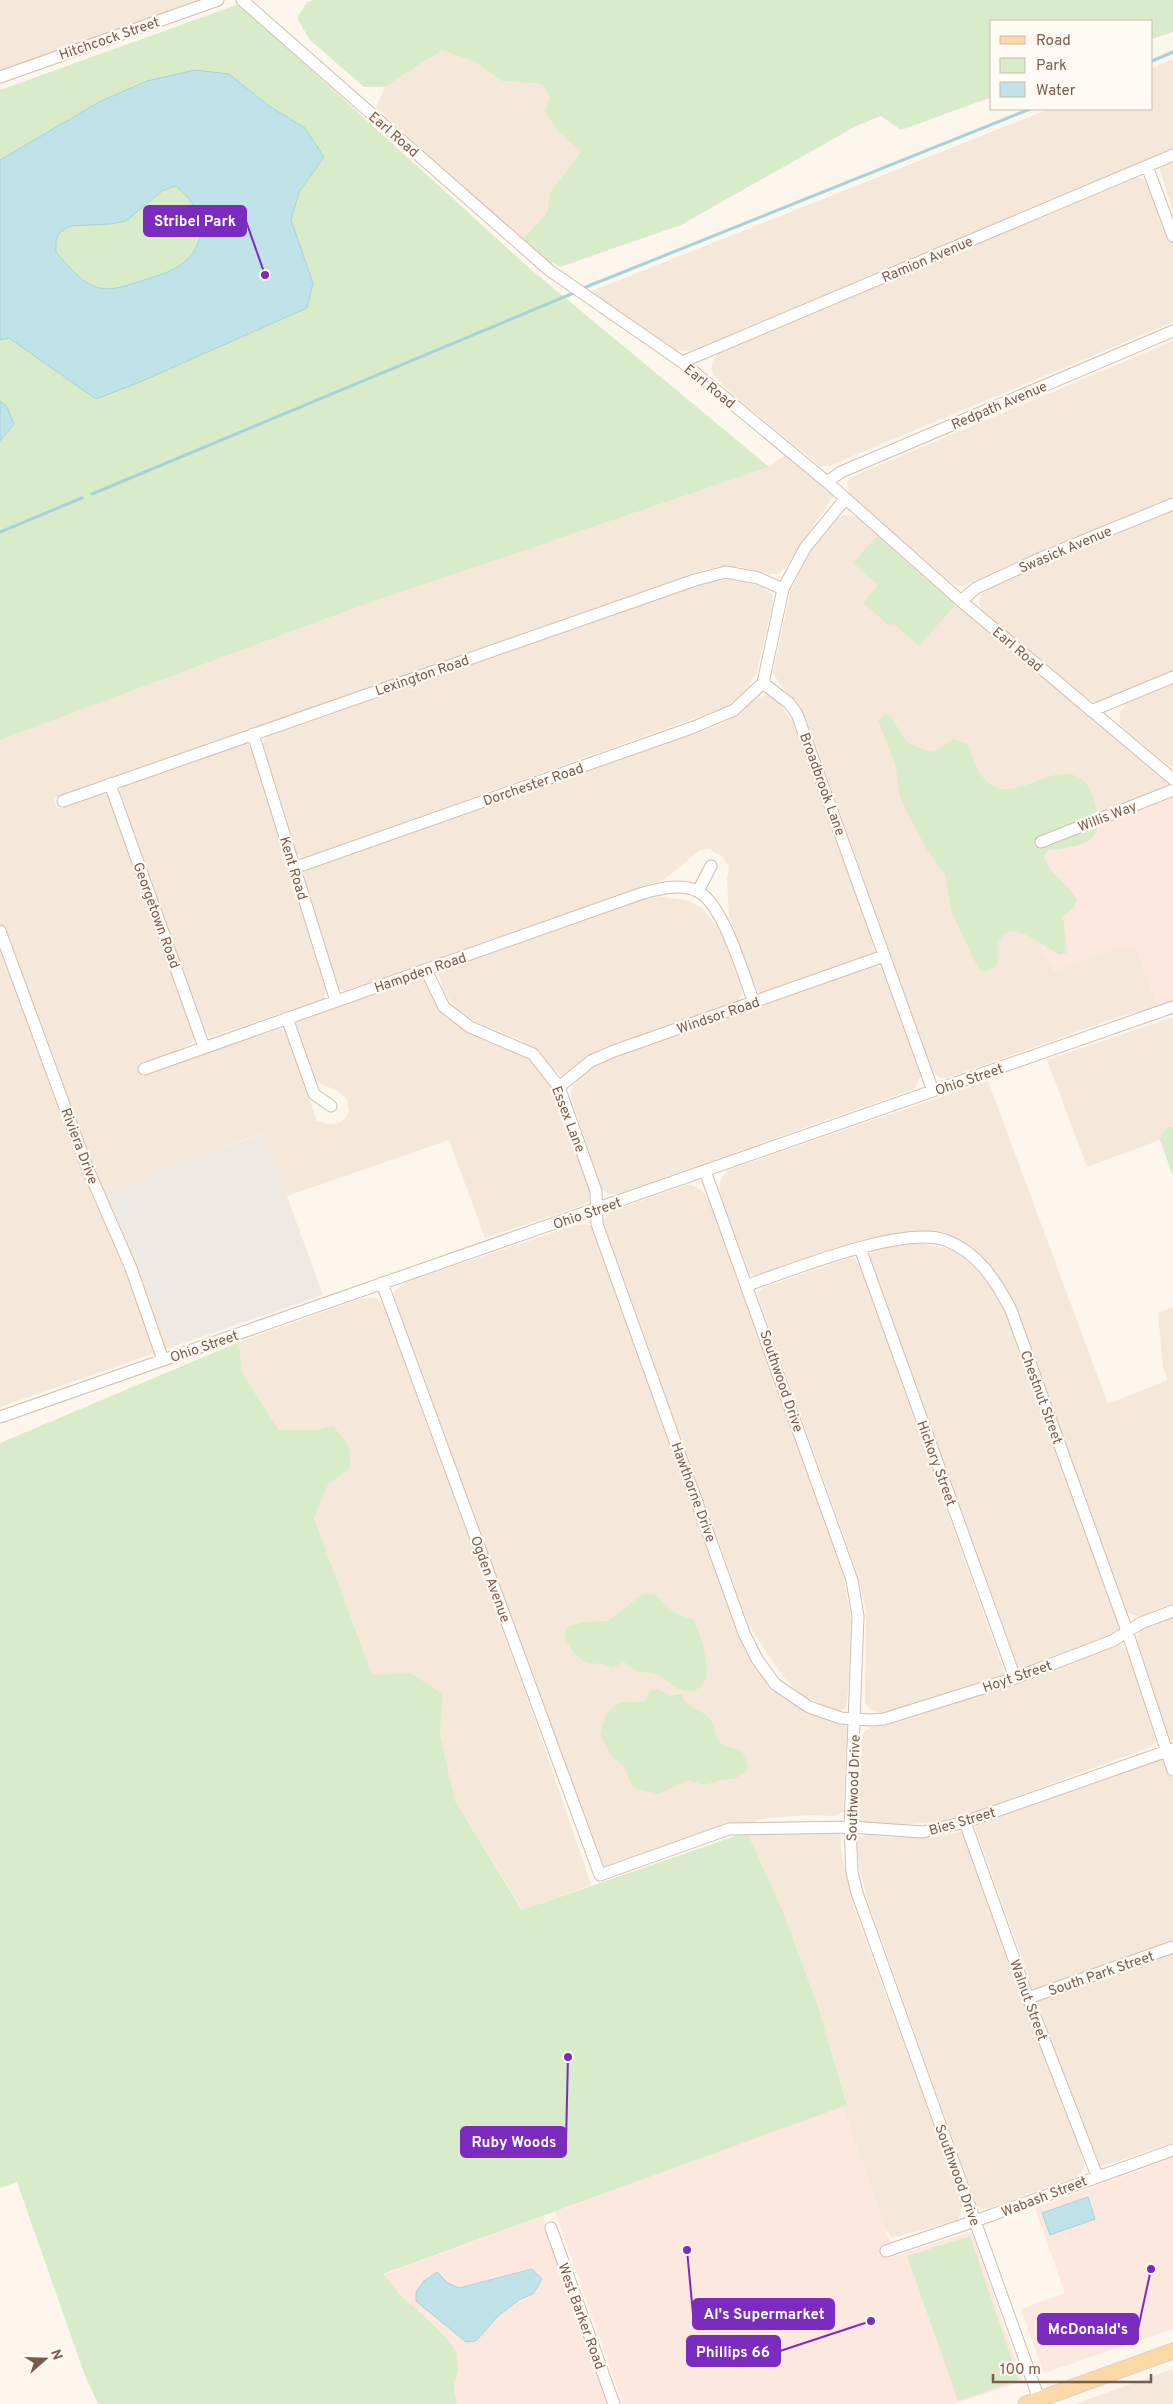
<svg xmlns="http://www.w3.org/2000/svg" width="1173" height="2404" font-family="Overpass,sans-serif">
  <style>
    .residential { fill: #f5e8da }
    .commercial { fill: #fde8e0 }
    .industrial { fill: #efe9e4 }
    .green { fill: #d8ecc9 }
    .water { fill: #bfe3e8; stroke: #a5d3da; fill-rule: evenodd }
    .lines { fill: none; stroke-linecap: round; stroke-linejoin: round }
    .stream { stroke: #a5d3da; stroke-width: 3 }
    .minor-casing { stroke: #d1beb0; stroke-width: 13 }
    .major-casing { stroke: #dad1cd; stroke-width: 17 }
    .minor { stroke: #fff; stroke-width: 11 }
    .major { stroke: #fbd9a5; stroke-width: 15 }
    .labels { text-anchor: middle; stroke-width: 4.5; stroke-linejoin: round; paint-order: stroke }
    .street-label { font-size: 14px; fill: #7a5c4d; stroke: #fffaf3 }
    .leader { fill: none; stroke: #7b2cbf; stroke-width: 2 }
    .callout-dot { fill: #7b2cbf; stroke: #fffaf3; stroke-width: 2 }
    .callout { fill: #7b2cbf; stroke: #7b2cbf; stroke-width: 2 }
    .callout-label { font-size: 15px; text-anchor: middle; font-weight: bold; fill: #fff }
  </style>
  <rect width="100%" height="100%" fill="#fdf6ec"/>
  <path class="residential" d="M0 0H205L0 70Z
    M442 50 477 63 501 81 542 84 550 97 557 131 581 152 550 192 547 213 521 240 376 107 385 87Z
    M1173 59V148L699 348 688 351 675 350 589 292 1049 109H1152V68Z
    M1173 160V212L1160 170 1161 166Z
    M1138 177 1151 183 1173 243V322L829 466H820L734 396 716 378 711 369 713 360 720 351Z
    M1173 341V497L1060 543 962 586 955 585 945 577 851 497 847 483 849 478Z
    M785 455 834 495 786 567 778 574H767L741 567H720L703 570 54 798 57 809 101 794H106L109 798 195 1039 190 1044 176 1051 138 1064 141 1074 281 1028 285 1030 317 1121 328 1124 339 1123 345 1118 349 1111 346 1098 336 1090 318 1083 295 1027 296 1023 298 1020 421 979 425 980 431 991 503 1045 529 1059 541 1071 553 1087 591 1195 589 1201 581 1206 485 1238 449 1140 287 1196 263 1133 162 1170 110 1197 172 1347 0 1407V740L352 609 769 467Z
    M1173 510V670L1096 703 1086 698 982 613 979 603 981 595 988 588Z
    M843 515 858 517 1173 788 1054 971 1118 947H1136L1159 1007 1118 1017 947 1078H940L932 1070 806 718 797 703 780 685 773 672 791 590 809 553 835 520Z
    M727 579 762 586 772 595 773 602 757 672 745 692 726 707 304 858 297 854 263 745 264 739 267 736 697 585Z
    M1173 682V769L1126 731 1120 724V713L1127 702Z
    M766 695 777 699 794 725 872 940 874 953 871 955 761 993 759 992 754 985 729 916 727 878 729 868 723 857 709 849 700 850 665 879 344 991 338 988 303 877 304 872 310 867 720 725 744 710 755 699Z
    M241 744H246L251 748 326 990 324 999 210 1037 203 1028 120 791 121 788 126 785Z
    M662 897 686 900 702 908 720 930 742 988V995L737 1002 725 1008 605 1047 582 1060 562 1076 519 1039 476 1022 462 1013 445 995 439 976V971L446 968 639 900Z
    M874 966 881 968 886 979 921 1076 914 1089 617 1194H609L602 1190 570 1095 573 1086 583 1075 600 1063 635 1049Z
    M1173 1017V1176L1160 1140 1087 1167 1047 1060Z
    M988 1081 1108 1404 1168 1380 1163 1368 1158 1313 1173 1307V1606L1141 1617 1127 1613 1122 1606 1012 1300 981 1256 958 1240 931 1234 898 1233 834 1250 754 1276 750 1274 723 1204 719 1186 723 1176 728 1170Z
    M686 1185H692L703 1191 712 1205 842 1570 851 1618 848 1690 846 1707 840 1711 828 1708 799 1693 784 1678 749 1626 604 1225 603 1220 609 1212Z
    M585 1224 591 1226 597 1241 745 1651 769 1686 786 1700 807 1712 843 1723 847 1727 843 1812 834 1816 812 1815 766 1818 602 1869 552 1738 394 1297 395 1291 406 1282 576 1225Z
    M913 1242 946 1248 960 1253 986 1277 1002 1304 1118 1623V1631L1114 1636 1031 1668 1022 1669 1018 1667 875 1274 870 1255 871 1251 876 1248Z
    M853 1257 859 1262 1005 1674 1001 1678 884 1714 870 1709 865 1702 866 1609 856 1570 757 1294 765 1287Z
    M362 1298H377L384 1305 539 1731 591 1885 523 1910 455 1801 440 1734 443 1694 411 1673 372 1676 314 1518 328 1485 351 1467 333 1426 316 1430H279L242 1373 239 1342Z
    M1173 1617V1741L1168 1738 1135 1643 1141 1629Z
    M1119 1644 1130 1655 1156 1730V1740L1150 1747 953 1820 891 1826 860 1824 857 1821 861 1738 865 1731 872 1727 891 1724 990 1691Z
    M1173 1754V2143L1100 2167 1095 2164 975 1827 977 1824Z
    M833 1830 840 1833 842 1856 854 1908 963 2205 958 2220 893 2238 886 2230 842 2106 847 2104 819 2009 784 1914 747 1832Z
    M962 1832 967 1835 1079 2146 1084 2166 1082 2173 1074 2178 988 2209 977 2207 867 1899 859 1866 856 1842 857 1838 866 1834 884 1837H931Z
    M1173 2369V2404H1075Z"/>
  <path class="commercial" d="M1173 794V1002L1159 1007 1136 947H1118L1054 971 992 863Z
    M842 2106 895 2256 972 2231 1023 2381 954 2404H623L555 2212Z
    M1173 2158V2329L1044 2373 1021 2309 1065 2293 1035 2208Z
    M543 2216 607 2404H457L454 2389 458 2369 444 2334 421 2315 383 2275Z"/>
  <path class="industrial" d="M264 1133 323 1295 172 1347 110 1197 162 1170Z"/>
  <path class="green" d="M313 0H1173V32L1152 39V21H992V97L901 130 881 116 856 126 681 225 560 267 553 263 548 264 521 240 547 213 550 192 581 152 557 131 545 110 550 97 542 84 501 81 477 63 442 50 385 87H364L310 40 297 18 307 2Z
    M239 4 528 267 769 467 352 609 0 740V90Z
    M877 536 955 605 919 646 893 623 890 626 863 603 878 585 853 563Z
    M884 715 891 716C905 741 905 745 934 752L954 739 968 744C974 760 978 779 995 787 1022 799 1056 759 1083 780 1090 786 1093 796 1095 804 1108 844 1080 847 1048 850L1044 856C1051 878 1067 880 1077 900L1074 908 1063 917 1067 952 1061 955C1045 949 1011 916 1000 940 995 948 1000 958 996 967L986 971 979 970 952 913 945 874 927 850 906 810 900 796 895 763 878 720Z
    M1170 1127H1173V1176L1160 1140 1164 1131Z
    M239 1342 242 1373 279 1430H316L333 1426 348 1444 351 1467 328 1485 314 1518 372 1675 411 1673 443 1694 440 1734 455 1801 522 1910 747 1832 784 1914 819 2009 847 2105 383 2274 400 2294 444 2335 456 2351 458 2369 454 2389 457 2404H98L84 2373 17 2182 0 2188V1443Z
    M647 1594H654L675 1613 694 1620C702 1639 724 1697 682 1690 673 1688 665 1678 656 1674 650 1672 645 1673 640 1672 635 1671 629 1665 624 1662L611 1668C599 1661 598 1665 588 1663 578 1660 565 1644 565 1634 565 1632 567 1629 568 1627L582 1622 608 1621 640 1596Z
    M657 1689 670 1695 681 1694C691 1712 694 1705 707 1716 717 1723 712 1736 721 1743 726 1748 735 1747 742 1751L748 1765 747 1771 735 1779 721 1780 704 1785 688 1780 659 1794 636 1789 631 1784 624 1767 610 1754 600 1734C605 1719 606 1704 625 1702 632 1701 638 1703 645 1701L650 1691Z
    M970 2236 1019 2380 958 2401 907 2256Z"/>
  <path class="water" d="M195 70 229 74 269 106 305 128 324 157 299 192 291 220 313 283 307 308 140 382 96 399 9 338 0 340V160L99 102 147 81ZM175 186C201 202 211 244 183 263 170 273 156 276 141 281 127 285 114 291 100 288 83 285 66 264 56 252V241L59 233 70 226 111 224 126 221 162 191Z
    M0 401 7 407 14 424 0 441Z
    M1088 2197 1095 2219 1050 2235 1042 2213Z
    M532 2269 542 2279 534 2293 519 2300 498 2316 476 2341 466 2342 416 2301V2292L424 2281 437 2272 448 2283 459 2288Z"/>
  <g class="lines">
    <path class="stream" d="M1152 61 1173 52
      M581 289 1030 109
      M92 494 576 292
      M0 532 82 498"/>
    <g class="minor-casing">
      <path id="minor" d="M242 0 549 270 682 362 827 482 961 601 1173 779
        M0 77 218 0
        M1147 166 1173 236
        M682 362 1173 155
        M827 482 841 472 1173 331
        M845 499 805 548 783 589 763 683 789 703 797 714 933 1091
        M961 601 976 588 1041 558 1173 504
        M1091 711 1173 677
        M253 734 336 1001
        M110 784 204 1047
        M63 801 695 580 726 572 758 578 783 589
        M1041 842 1173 790
        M294 868 694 727 734 710 763 683
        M698 891 711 866
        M0 931 87 1167 131 1268 163 1360
        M426 970 444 1007 470 1027 533 1054 559 1087 596 1191 597 1224 744 1633 757 1659 775 1684 809 1707 841 1718 870 1720 884 1719 1015 1678 1112 1641 1141 1623 1173 1611
        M287 1018 314 1094 331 1106
        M144 1069 640 894C658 889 679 883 697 891 723 902 744 977 754 1003
        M559 1087 591 1061 614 1051 884 956
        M705 1171 852 1580 858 1616 850 1827 852 1872 857 1893 1039 2399
        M860 1248 1015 1678
        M382 1283 600 1875 729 1829 850 1827 923 1832 965 1822 1173 1749
        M748 1285C792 1270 903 1225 945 1240 978 1252 996 1281 1011 1310L1127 1631 1173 1770
        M0 1417 1173 1007
        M965 1822 1028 1998 1097 2176
        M1028 1998 1173 1947
        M551 2228 614 2404
        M886 2251 975 2221 1173 2150"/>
    </g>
    <g class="major-casing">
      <path id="major" d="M1026 2404 1173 2351"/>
    </g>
    <use href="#minor" class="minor"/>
    <use href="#major" class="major"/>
  </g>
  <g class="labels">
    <g class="street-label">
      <text transform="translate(109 38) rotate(-19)" y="5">Hitchcock Street</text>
      <text transform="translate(394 134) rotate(41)" y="5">Earl Road</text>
      <text transform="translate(927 259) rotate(-23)" y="5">Ramion Avenue</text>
      <text transform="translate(710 386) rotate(39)" y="5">Earl Road</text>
      <text transform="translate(999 405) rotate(-23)" y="5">Redpath Avenue</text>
      <text transform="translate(1065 549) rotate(-23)" y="5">Swasick Avenue</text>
      <text transform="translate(1018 649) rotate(40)" y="5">Earl Road</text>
      <text transform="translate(422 675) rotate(-19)" y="5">Lexington Road</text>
      <text transform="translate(533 784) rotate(-19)" y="5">Dorchester Road</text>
      <text transform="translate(823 784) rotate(70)" y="5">Broadbrook Lane</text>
      <text transform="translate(1107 816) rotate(-21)" y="5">Willis Way</text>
      <text transform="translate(294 868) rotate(73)" y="5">Kent Road</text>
      <text transform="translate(157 915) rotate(70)" y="5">Georgetown Road</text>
      <text transform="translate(420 972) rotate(-19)" y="5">Hampden Road</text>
      <text transform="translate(718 1015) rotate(-19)" y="5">Windsor Road</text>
      <text transform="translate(969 1079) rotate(-19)" y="5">Ohio Street</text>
      <text transform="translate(569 1119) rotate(69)" y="5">Essex Lane</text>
      <text transform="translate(80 1146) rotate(69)" y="5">Riviera Drive</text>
      <text transform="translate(587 1213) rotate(-19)" y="5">Ohio Street</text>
      <text transform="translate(204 1346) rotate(-19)" y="5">Ohio Street</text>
      <text transform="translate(782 1381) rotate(71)" y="5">Southwood Drive</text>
      <text transform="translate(1042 1397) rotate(70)" y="5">Chestnut Street</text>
      <text transform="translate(937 1463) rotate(70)" y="5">Hickory Street</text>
      <text transform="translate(694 1492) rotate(70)" y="5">Hawthorne Drive</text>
      <text transform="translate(491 1579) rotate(70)" y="5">Ogden Avenue</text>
      <text transform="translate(1017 1676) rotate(-19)" y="5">Hoyt Street</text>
      <text transform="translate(853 1788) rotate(-88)" y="5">Southwood Drive</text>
      <text transform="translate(962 1821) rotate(-16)" y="5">Bies Street</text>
      <text transform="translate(1101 1973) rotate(-19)" y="5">South Park Street</text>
      <text transform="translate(1029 2000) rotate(70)" y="5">Walnut Street</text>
      <text transform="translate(958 2175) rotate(70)" y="5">Southwood Drive</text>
      <text transform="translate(1044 2196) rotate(-21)" y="5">Wabash Street</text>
      <text transform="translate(582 2316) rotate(70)" y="5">West Barker Road</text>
    </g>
  </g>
  <path class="leader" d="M265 275L246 221M568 2057L566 2142M687 2250L693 2314M1151 2269L1138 2329M871 2321L780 2351"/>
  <g class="callout-dot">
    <circle cx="265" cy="275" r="5"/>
    <circle cx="568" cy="2057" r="5"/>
    <circle cx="687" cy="2250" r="5"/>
    <circle cx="1151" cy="2269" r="5"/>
    <circle cx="871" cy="2321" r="5"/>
  </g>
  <g class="callout">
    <rect x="144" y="206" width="102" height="30" rx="5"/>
    <rect x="461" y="2127" width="105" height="30" rx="5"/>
    <rect x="693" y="2299" width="141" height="30" rx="5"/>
    <rect x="1038" y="2314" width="100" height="30" rx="5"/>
    <rect x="687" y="2336" width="93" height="30" rx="5"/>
  </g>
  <g class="callout-label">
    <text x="195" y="226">Stribel Park</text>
    <text x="514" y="2147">Ruby Woods</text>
    <text x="764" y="2319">Al's Supermarket</text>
    <text x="1088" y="2334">McDonald's</text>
    <text x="733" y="2357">Phillips 66</text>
  </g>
  <rect x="990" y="20" width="162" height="90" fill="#fffaf3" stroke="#cabbb1"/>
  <rect x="1000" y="36" width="25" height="8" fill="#fbd9a5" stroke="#cabbb1"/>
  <text x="1036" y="45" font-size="15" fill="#7a5c4d">Road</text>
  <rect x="1000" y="58" width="25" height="15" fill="#d8ecc9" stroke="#cabbb1"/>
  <text x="1036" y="70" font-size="15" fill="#7a5c4d">Park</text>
  <rect x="1000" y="82" width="25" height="15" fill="#bfe3e8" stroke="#cabbb1"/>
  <text x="1036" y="95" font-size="15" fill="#7a5c4d">Water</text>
  <g transform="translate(45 2359) rotate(70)" stroke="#fffaf3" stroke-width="4" paint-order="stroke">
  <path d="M0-4L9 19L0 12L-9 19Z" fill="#7a5c4d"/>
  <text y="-8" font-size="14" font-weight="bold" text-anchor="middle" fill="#7a5c4d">N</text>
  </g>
  <path d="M993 2374v8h158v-8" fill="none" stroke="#7a5c4d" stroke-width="2.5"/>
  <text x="1000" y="2374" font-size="15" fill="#7a5c4d" stroke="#fffaf3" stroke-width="4" paint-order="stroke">100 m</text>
</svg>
